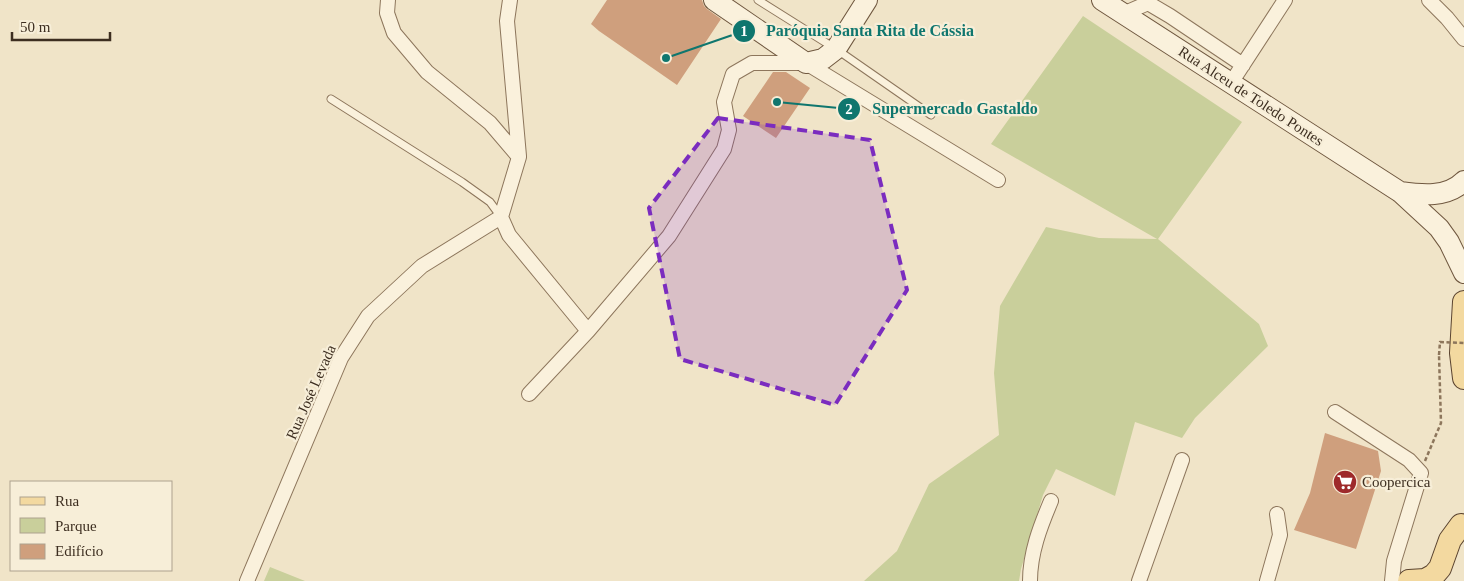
<svg xmlns="http://www.w3.org/2000/svg" width="1464" height="581" font-family="Georgia,serif">
  <style>
    .green { fill: #c9cf9b }
    .building { fill: #cf9f7d }
    .lines { fill: none; stroke-linecap: round; stroke-linejoin: round }
    .lane-casing { stroke: #8d765c; stroke-width: 9 }
    .street-casing { stroke: #8d765c; stroke-width: 16 }
    .secondary-casing { stroke: #6f573f; stroke-width: 22 }
    .primary-casing { stroke: #5b4430; stroke-width: 24 }
    .path { stroke: #8d765c; stroke-width: 2.5; stroke-dasharray: 4 2.5; stroke-linecap: butt }
    .lane { stroke: #faf1dc; stroke-width: 7 }
    .street { stroke: #faf1dc; stroke-width: 14 }
    .secondary { stroke: #faf1dc; stroke-width: 20 }
    .primary { stroke: #f3d9a0; stroke-width: 22 }
    .path-bridge { stroke: #8d765c; stroke-width: 2.5; stroke-dasharray: 4 2.5; stroke-linecap: butt }
    .marked { fill: #7b2cbf; fill-opacity: 0.2; stroke: #7b2cbf; stroke-width: 4; stroke-dasharray: 10 6; stroke-linejoin: round }
    .labels { text-anchor: middle; stroke-width: 4.5; stroke-linejoin: round; paint-order: stroke }
    .street-label { font-size: 15px; fill: #3d2e20; stroke: #f7eed8 }
    .poi-label { font-size: 15px; fill: #3d2e20; stroke: #f7eed8; text-anchor: start }
    .leader { fill: none; stroke: #0f766e; stroke-width: 2 }
    .callout-dot { fill: #0f766e; stroke: #f7eed8; stroke-width: 2 }
    .mark-label { font-size: 15px; text-anchor: middle; font-weight: bold; fill: #fff }
    .callout-label { font-size: 16px; text-anchor: middle; font-weight: bold; fill: #0f766e; stroke: #f7eed8; stroke-width: 4.5; stroke-linejoin: round; paint-order: stroke }
  </style>
  <rect width="100%" height="100%" fill="#f0e4c8"/>
  <path class="green" d="M1083 16 1242 122 1158 239 1259 324 1268 346 1195 418 1182 438 1135 422 1115 496 1056 469 1043 495 1021 569 1019 581H864L897 551 929 484 999 435 994 373 1000 306 1046 227 1099 238 1157 239 991 144Z
    M270 567 305 581H264Z"/>
  <path class="building" d="M607 0H702L704 6 707 9 721 19 677 85 599 31 591 24Z
    M773 72H786L810 88 776 138 743 116Z
    M1325 433 1378 451 1381 471 1356 549 1294 530 1310 493Z"/>
  <g class="lines">
    <g class="lane-casing">
      <path id="lane" d="M758 0 836 49 931 115
        M331 99 462 182 490 202 501 217"/>
    </g>
    <g class="street-casing">
      <path id="street" d="M388 0 387 13 394 33 427 72 490 123 519 157 501 217 509 235 588 331
        M510 0 507 21 519 156
        M1429 0 1447 18 1464 39
        M1123 14 1148 3 1170 16 1243 65
        M1231 83 1285 0
        M529 394 588 331 669 236 724 149 729 130 724 102 733 74 752 63H806L998 180
        M1335 412 1409 460 1421 473 1394 561 1392 581
        M247 581 341 358 368 316 422 266 501 217
        M1030 581C1030 553 1040 527 1051 501
        M1139 581 1182 460
        M1267 581 1280 535 1277 514"/>
    </g>
    <g class="secondary-casing">
      <path id="secondary" d="M714 0 806 63 823 59 836 49 867 0
        M1102 0 1400 192 1439 228 1449 242 1464 273
        M1400 192C1422 195 1447 198 1464 181"/>
    </g>
    <g class="primary-casing">
      <path id="primary" d="M1464 302 1461 353 1464 378
        M1409 581 1425 580 1434 575 1440 568 1450 540 1461 525"/>
    </g>
    <path class="path" d="M1425 461 1441 423 1439 355"/>
    <use href="#lane" class="lane"/>
    <use href="#street" class="street"/>
    <use href="#secondary" class="secondary"/>
    <use href="#primary" class="primary"/>
    <path class="path-bridge" d="M1439 355 1440 342 1464 343"/>
  </g>
  <path class="marked" d="M718 118 870 140 907 290 835 405 680 359 649 208Z"/>
  <defs>
    <g id="supermarket-disc" transform="scale(1.25)"><circle r="9.5" fill="#9e2a2b" stroke="#f7eed8"/><path d="M-6-5.5h2.5l.6 2H6L4.5 2H-2.5L-4.4-4H-6ZM-1.5 3.2a1.3 1.3 0 1 0 .1 0ZM3 3.2a1.3 1.3 0 1 0 .1 0Z" fill="#fff"/></g>
  </defs>
  <g fill-rule="evenodd">
    <use href="#supermarket-disc" x="1345" y="482"/>
  </g>
  <g class="labels">
    <g class="street-label">
      <text transform="translate(1251 96) rotate(33)" y="5">Rua Alceu de Toledo Pontes</text>
      <text transform="translate(311 392) rotate(-66)" y="5">Rua José Levada</text>
    </g>
    <g class="poi-label">
      <text x="1362" y="487">Coopercica</text>
    </g>
  </g>
  <path class="leader" d="M666 58L744 31M777 102L849 109"/>
  <g class="callout-dot">
    <circle cx="666" cy="58" r="5"/>
    <circle cx="777" cy="102" r="5"/>
    <circle cx="744" cy="31" r="12"/>
    <circle cx="849" cy="109" r="12"/>
  </g>
  <g class="mark-label">
    <text x="744" y="36">1</text>
    <text x="849" y="114">2</text>
  </g>
  <g class="callout-label">
    <text x="870" y="36">Paróquia Santa Rita de Cássia</text>
    <text x="955" y="114">Supermercado Gastaldo</text>
  </g>
  <rect x="10" y="481" width="162" height="90" fill="#f7eed8" stroke="#ada18e"/>
  <rect x="20" y="497" width="25" height="8" fill="#f3d9a0" stroke="#ada18e"/>
  <text x="55" y="506" font-size="15" fill="#3d2e20">Rua</text>
  <rect x="20" y="518" width="25" height="15" fill="#c9cf9b" stroke="#ada18e"/>
  <text x="55" y="531" font-size="15" fill="#3d2e20">Parque</text>
  <rect x="20" y="544" width="25" height="15" fill="#cf9f7d" stroke="#ada18e"/>
  <text x="55" y="556" font-size="15" fill="#3d2e20">Edifício</text>
  <path d="M12 32v8h98v-8" fill="none" stroke="#3d2e20" stroke-width="2.5"/>
  <text x="20" y="32" font-size="15" fill="#3d2e20" stroke="#f7eed8" stroke-width="4" paint-order="stroke">50 m</text>
</svg>
